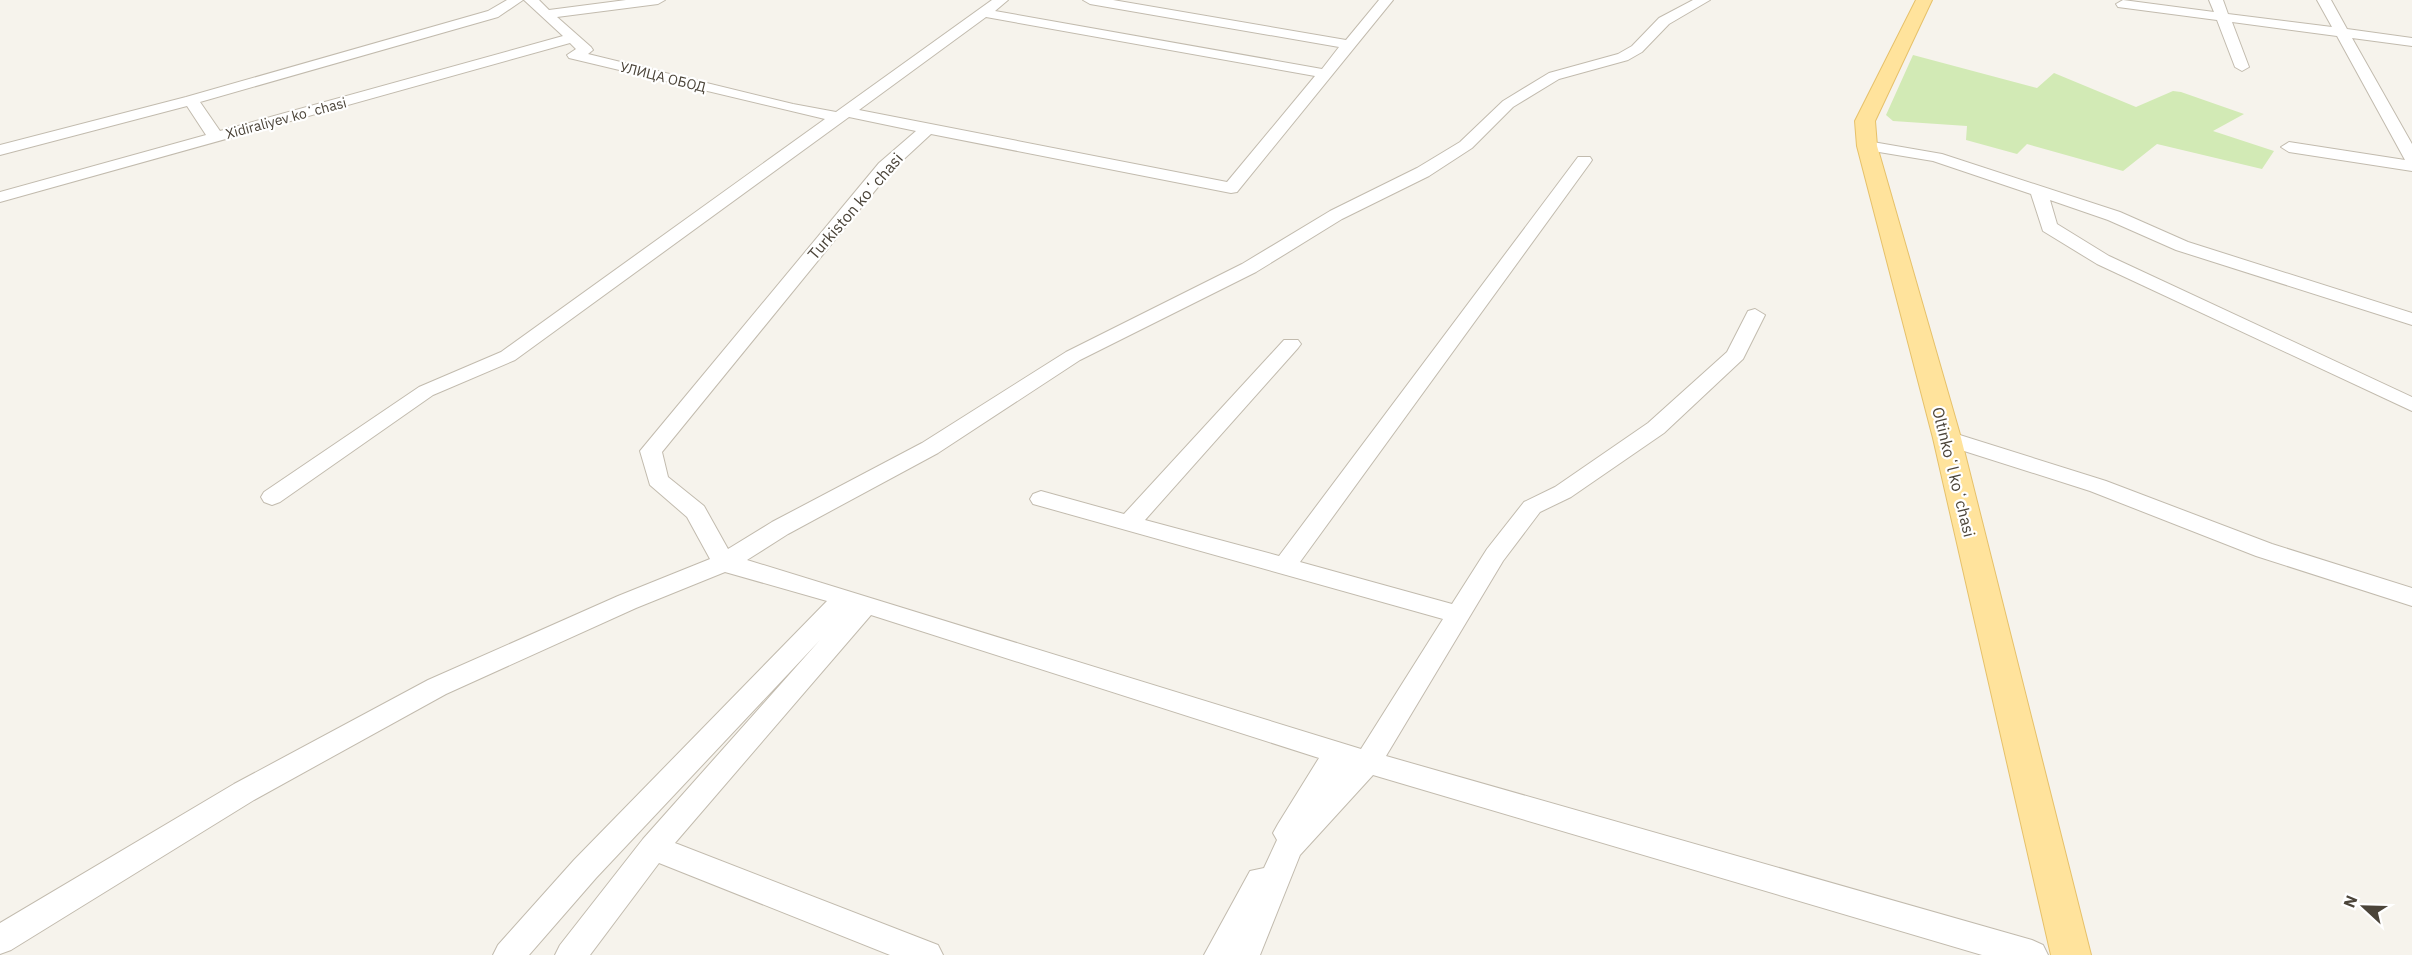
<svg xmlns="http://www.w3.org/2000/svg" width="2412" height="955" font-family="'IBM Plex Sans',sans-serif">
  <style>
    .green { fill: #d2eab5 }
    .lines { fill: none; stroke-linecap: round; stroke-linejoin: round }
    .minor-casing { stroke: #c2bbae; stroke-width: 2 }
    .major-casing { stroke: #e6c16a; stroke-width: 2 }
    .minor { fill: #fff; fill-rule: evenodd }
    .major { fill: #ffe39c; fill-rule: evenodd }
    .labels { text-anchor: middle; stroke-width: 4.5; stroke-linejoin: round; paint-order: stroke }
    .far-street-label { font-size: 14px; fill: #4b4439; stroke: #fff }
    .street-label { font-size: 16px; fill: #4b4439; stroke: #fff }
  </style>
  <rect width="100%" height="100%" fill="#f6f3ec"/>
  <path class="green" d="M1913 55 2037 88 2054 73 2136 107 2173 91 2181 92 2244 114 2213 131 2274 151 2262 169 2157 144 2123 171 2027 144 2017 154 1966 140 1967 126 1893 121 1886 115Z"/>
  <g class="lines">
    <g class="minor-casing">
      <path id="minor" d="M507 0H523L498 17 200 102 220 131 563 36 524 0H539L549 10 626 0H665L658 4 557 17 591 47 593 50 588 54 793 104 836 112 992 0H1008L995 11 1322 69 1339 47 1090 4 1083 0H1113L1346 40 1379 0H1393L1237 192 1231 193 931 134 891 171 662 452 668 477 704 506 728 549 772 522 922 443 1066 352 1242 264 1330 211 1417 168 1460 142 1503 101 1549 73 1618 54 1632 46 1659 18 1693 0H1710L1669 24 1642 52 1628 60 1559 79 1513 107 1472 148 1429 176 1342 219 1256 272 1080 360 938 453 788 534 747 560 1361 749 1443 619 1033 504 1030 499 1033 494 1041 491 1124 514 1284 340H1298L1301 344 1298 348 1145 520 1279 556 1578 157H1590L1592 160 1590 163 1300 562 1452 604 1487 549 1524 502 1555 487 1648 423 1727 352 1748 311 1755 309 1765 315 1743 359 1664 433 1571 497 1540 512 1503 561 1386 756 2032 940 2043 945 2048 955H1982L1373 775 1300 855 1260 955H1204L1250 871 1264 868 1277 840 1273 833 1278 824 1319 758 871 615 675 843 938 945 943 955H890L659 863 590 955H555L560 945 643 839 820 640 596 878 529 955H493L498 945 574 860 827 601 725 572 636 608 446 694 254 800 11 950 0 954V923L234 784 428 680 618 596 710 559 687 517 650 485 640 451 879 163 916 131 849 117 515 360 433 395 280 502 272 505 264 502 261 497 264 492 419 387 501 352 825 119 569 58 567 55 576 49 570 43 0 202V192L206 135 187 106 0 155V145L186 97 488 11ZM986 17 1315 76 1227 182 859 110Z
        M2123 0 2214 12 2209 0H2223L2228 14 2332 27 2317 0H2331L2347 29 2412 38V46L2352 38 2412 144V171L2289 152 2281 147 2289 142 2405 160 2337 36 2232 22 2249 67 2242 71 2235 67 2217 20 2118 7 2116 4Z
        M1867 141 1942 154 2120 212 2188 242 2412 313V325L2176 250 2108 220 2050 200 2057 224 2109 256 2412 397V411L2097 264 2043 231 2031 194 1933 161 1861 149 1859 146 1861 143Z
        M1947 431 2106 481 2272 544 2412 588V606L2256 556 2090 491 1939 443 1936 438 1939 433Z"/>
    </g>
    <g class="major-casing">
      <path id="major" d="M1916 0H1932L1875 121 1877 146 1961 438 2091 955H2051L1933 438 1857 146 1855 121Z"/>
    </g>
    <use href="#minor" class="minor"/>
    <use href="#major" class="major"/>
  </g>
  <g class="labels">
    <g class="far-street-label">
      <text transform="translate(663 77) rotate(14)" y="5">УЛИЦА ОБОД</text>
      <text transform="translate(286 118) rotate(-15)" y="5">Xidiraliyev koʻchasi</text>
    </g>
    <g class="street-label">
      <text transform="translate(855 206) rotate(-49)" y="6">Turkiston koʻchasi</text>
      <text transform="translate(1954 472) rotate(76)" y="6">Oltinkoʻl koʻchasi</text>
    </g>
  </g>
  <g transform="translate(2364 907) rotate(292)" stroke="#ffffff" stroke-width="4.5" paint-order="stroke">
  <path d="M0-4.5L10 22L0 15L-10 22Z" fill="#4b4439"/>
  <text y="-9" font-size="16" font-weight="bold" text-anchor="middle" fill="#4b4439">N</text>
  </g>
</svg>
